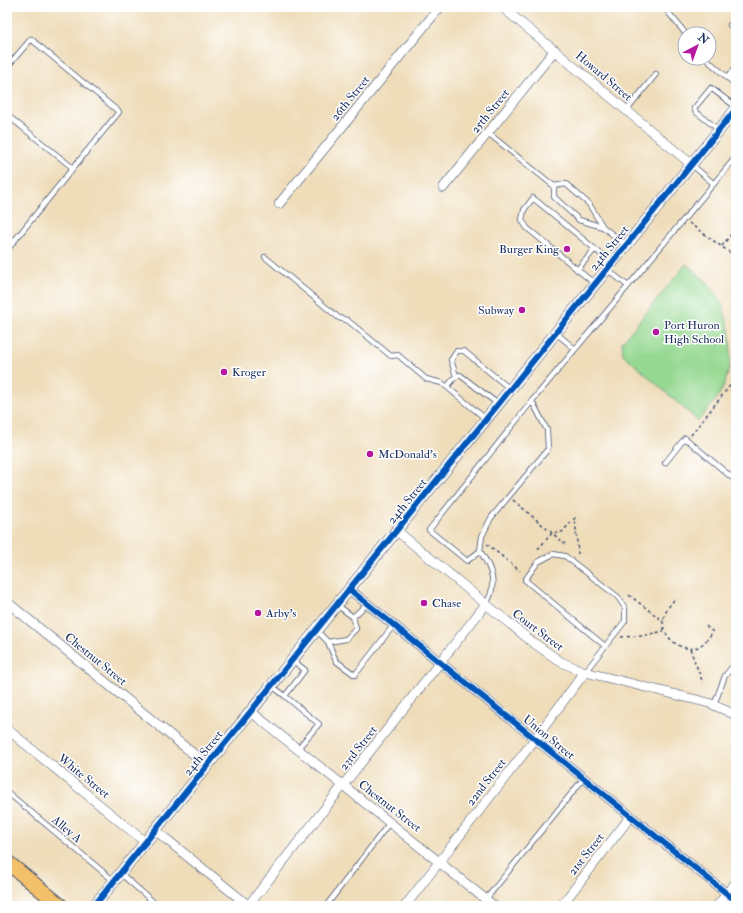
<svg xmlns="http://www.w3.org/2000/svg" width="743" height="913" font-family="'IM FELL Double Pica',serif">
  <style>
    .green { fill: #95d891; stroke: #588478 }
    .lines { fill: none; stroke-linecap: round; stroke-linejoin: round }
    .service-casing { stroke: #3b496c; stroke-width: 6 }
    .minor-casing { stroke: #3b496c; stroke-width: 10 }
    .tertiary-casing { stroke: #3b496c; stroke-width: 12 }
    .primary-casing { stroke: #3b496c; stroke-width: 16 }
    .path { stroke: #3b496c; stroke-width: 1.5; stroke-dasharray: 3 3; stroke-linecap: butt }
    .service { stroke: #fff; stroke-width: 4.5 }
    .minor { stroke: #fff; stroke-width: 9 }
    .tertiary { stroke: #fff; stroke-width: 11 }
    .primary { stroke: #f4c16a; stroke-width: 14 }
    .cycleway-casing { stroke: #fff; stroke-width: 8 }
    .cycleway { stroke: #0057b8; stroke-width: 6 }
    .poi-dot { fill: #b5179e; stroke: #fff; stroke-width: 1.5 }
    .labels { text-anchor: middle; stroke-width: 3; stroke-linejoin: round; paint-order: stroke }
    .street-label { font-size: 12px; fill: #1b2f5e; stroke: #fff }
    .poi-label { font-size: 12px; fill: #1b2f5e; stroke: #fff; text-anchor: start }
  </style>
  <rect width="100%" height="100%" fill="#fff"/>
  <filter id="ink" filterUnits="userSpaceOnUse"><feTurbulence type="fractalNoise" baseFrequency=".025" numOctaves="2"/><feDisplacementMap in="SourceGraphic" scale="8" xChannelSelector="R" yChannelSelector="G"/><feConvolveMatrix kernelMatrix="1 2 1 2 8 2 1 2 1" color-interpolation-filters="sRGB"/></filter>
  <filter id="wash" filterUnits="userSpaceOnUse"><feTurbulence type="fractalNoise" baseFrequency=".012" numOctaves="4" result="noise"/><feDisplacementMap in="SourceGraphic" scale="16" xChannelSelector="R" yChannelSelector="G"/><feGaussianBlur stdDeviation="0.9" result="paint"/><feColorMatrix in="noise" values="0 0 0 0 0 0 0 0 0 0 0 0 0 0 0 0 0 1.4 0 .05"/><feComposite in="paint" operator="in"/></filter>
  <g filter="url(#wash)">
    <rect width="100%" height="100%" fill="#efddba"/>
    <path class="green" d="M686 264C694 271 704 278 711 287 732 313 737 359 722 389 717 401 706 411 698 421L623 354 622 342Z"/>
  </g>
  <g filter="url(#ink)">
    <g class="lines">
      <g class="service-casing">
        <path id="service" d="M668 7V12L686 34
          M730 25 736 30
          M705 58 736 85
          M7 67 31 39 119 112 73 168 7 115
          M727 78 736 67
          M627 110 656 74
          M719 130 696 112 694 108 696 106 711 88 736 107
          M488 133 554 186V197L579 220 603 227 626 245
          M691 164 714 184
          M554 186 566 184 589 204 603 227
          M7 250 73 168
          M265 257 339 318 347 320 391 356 398 355 426 379 442 383 486 419
          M607 269 628 286
          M577 270 595 249
          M595 284 527 228 522 220 524 210 533 198 612 263
          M556 333 575 349
          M456 376 451 360 457 351H464L510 389
          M447 387 456 376 460 375 498 404
          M665 463 685 438 736 481
          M480 551 467 561 429 530 532 401 736 157
          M486 604C498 585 492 569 480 551L482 536 491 518 548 449 547 430 532 401
          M337 605 353 617 367 604
          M316 630 328 642 336 661 355 675 393 626
          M328 642 346 639 356 629 353 617
          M585 672 625 621V608L618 597 565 556 553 554 538 562 525 580 605 646
          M272 686 285 696 305 670 292 660
          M285 696 319 724 298 748
          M714 705 725 676 736 662
          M7 792 114 881
          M120 873 158 906
          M486 899 584 778
          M326 906 390 822"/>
      </g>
      <g class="minor-casing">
        <path id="minor" d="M502 7 691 164
          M443 188 555 50
          M279 204 440 7
          M397 531 531 641 561 662 585 672 709 703 736 715
          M349 589 736 901
          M7 602 207 765
          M250 711 494 906
          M7 729 145 842
          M155 830 249 906
          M248 906 486 604
          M405 906 535 739 585 672
          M561 906 631 816
          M717 906 736 882"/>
      </g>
      <g class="tertiary-casing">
        <path id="tertiary" d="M94 906 736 109"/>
      </g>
      <g class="primary-casing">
        <path id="primary" d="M7 862 61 906"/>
      </g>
      <path class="path" d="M689 223 736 257
        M722 246 736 228
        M691 435 736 378
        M513 500 565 544
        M487 544 520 571
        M538 549 552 533 562 532 575 518 578 554
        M629 595 663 621
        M674 600C669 606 664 613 663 622 662 637 683 654 698 647 704 644 709 637 713 632L706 626
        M621 637 642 636 664 631
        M690 649 703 683"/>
      <use href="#service" class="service"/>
      <use href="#minor" class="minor"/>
      <use href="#tertiary" class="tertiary"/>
      <use href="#primary" class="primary"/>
      <g class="cycleway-casing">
        <path id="cycleway" d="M349 589 736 901
          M94 906 736 109"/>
      </g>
      <use href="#cycleway" class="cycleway"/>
    </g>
  </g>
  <g class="poi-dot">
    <circle cx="567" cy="249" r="4"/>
    <circle cx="522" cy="310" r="4"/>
    <circle cx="656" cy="332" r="4"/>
    <circle cx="224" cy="372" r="4"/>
    <circle cx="370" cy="454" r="4"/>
    <circle cx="424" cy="603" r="4"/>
    <circle cx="258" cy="613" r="4"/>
  </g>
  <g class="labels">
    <g class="street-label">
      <text transform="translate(604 76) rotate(40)" y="4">Howard Street</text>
      <text transform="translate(350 98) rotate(-51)" y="4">26th Street</text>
      <text transform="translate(490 111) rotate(-51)" y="4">25th Street</text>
      <text transform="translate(609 248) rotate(-51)" y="4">24th Street</text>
      <text transform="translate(407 501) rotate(-51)" y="4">24th Street</text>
      <text transform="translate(538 630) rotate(37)" y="4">Court Street</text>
      <text transform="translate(96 659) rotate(39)" y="4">Chestnut Street</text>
      <text transform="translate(549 737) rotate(39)" y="4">Union Street</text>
      <text transform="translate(358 748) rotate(-52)" y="4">23rd Street</text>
      <text transform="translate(203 753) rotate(-51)" y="4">24th Street</text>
      <text transform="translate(84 776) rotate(39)" y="4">White Street</text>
      <text transform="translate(486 782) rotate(-52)" y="4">22nd Street</text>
      <text transform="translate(390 806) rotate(38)" y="4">Chestnut Street</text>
      <text transform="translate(67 829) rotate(40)" y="4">Alley A</text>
      <text transform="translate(586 854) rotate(-52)" y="4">21st Street</text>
    </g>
    <g class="poi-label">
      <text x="559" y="253" text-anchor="end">Burger King</text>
      <text x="514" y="314" text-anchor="end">Subway</text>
      <text x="664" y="329">Port Huron<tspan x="664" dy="14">High School</tspan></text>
      <text x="232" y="376">Kroger</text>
      <text x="378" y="458">McDonald's</text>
      <text x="432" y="607">Chase</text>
      <text x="266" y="617">Arby's</text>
    </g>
  </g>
  <rect width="743" height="913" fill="none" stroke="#fff" stroke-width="24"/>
  <g transform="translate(697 46) rotate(41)"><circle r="19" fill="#ffffff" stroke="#a4acbf"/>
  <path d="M0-3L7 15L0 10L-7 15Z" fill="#b5179e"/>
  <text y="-6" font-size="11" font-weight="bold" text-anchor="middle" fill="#1b2f5e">N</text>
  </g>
</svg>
